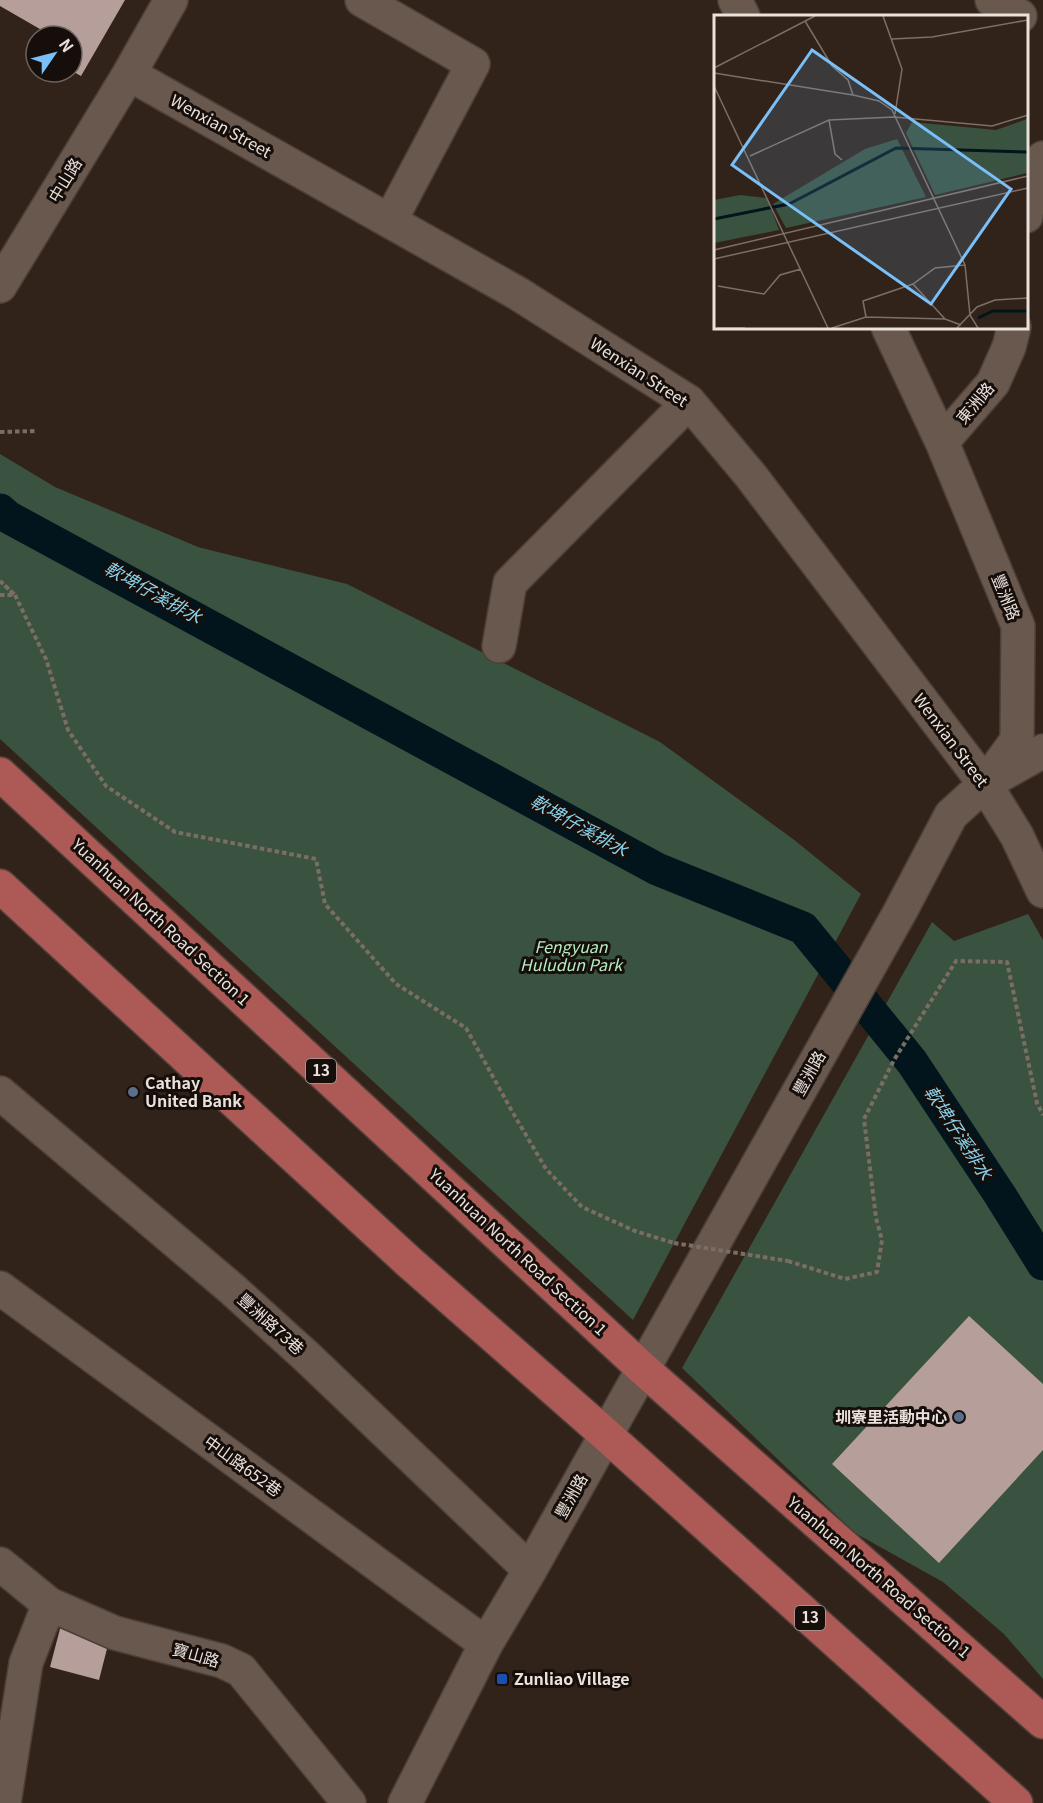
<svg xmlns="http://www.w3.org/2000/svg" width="1043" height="1803" font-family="Georgia,'Noto Sans TC',serif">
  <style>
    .green { fill: #3a5240 }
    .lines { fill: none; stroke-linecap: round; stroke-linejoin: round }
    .canal { stroke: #02151c; stroke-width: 33 }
    .building { fill: #b69f9b }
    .minor-casing { stroke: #4c3f38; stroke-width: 36 }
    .major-casing { stroke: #4c3f38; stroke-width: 36 }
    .path { stroke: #7a6d65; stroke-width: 4; stroke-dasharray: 4.5 3; stroke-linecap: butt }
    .minor { stroke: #69584d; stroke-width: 33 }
    .major { stroke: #ad5955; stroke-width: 33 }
    .path-bridge { stroke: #7a6d65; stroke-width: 4; stroke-dasharray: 4.5 3; stroke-linecap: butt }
    .service-dot { fill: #5c6f8a; stroke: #150e0a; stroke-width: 2 }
    .transit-dot { fill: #1a4fb4; stroke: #150e0a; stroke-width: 2 }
    .labels { text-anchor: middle; stroke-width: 6; stroke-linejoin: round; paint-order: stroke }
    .shield { fill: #150e0a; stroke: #aba29c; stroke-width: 1.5 }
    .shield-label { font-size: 15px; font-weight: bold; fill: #ebe1db }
    .street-label { font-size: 16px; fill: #ebe1db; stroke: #150e0a }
    .park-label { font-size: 16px; font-style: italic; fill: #b6edc2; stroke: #150e0a }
    .poi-label { font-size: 16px; font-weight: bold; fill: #ebe1db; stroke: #150e0a; text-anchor: start }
    .water-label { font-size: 18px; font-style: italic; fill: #8cd4ed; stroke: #150e0a }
    .inset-river { fill: none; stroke: #02151c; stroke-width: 3 }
    .inset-road { fill: none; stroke: #7c6f67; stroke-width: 1.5 }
    .view { fill: #79bff8; fill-opacity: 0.15; stroke: #79bff8; stroke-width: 3 }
    .inset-edge { fill: none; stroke: #ebe1db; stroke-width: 3 }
  </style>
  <rect width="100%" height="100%" fill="#32231a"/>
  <path class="green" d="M0 454 55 487 198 547 347 584 660 742 793 839 861 894 633 1320 0 739Z
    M1028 914 1043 940V1679L1004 1634 943 1582 855 1533 682 1368 932 922 954 941Z"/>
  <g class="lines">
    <path class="canal" d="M0 510 8 517 657 869 803 928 912 1062 1000 1195 1043 1264"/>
  </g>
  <path class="building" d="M0 0H125L81 76 72 71V36H52L0 6Z
    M969 1316 1043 1384V1450L939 1563 832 1464Z
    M61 1625 110 1637 99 1680 50 1667Z"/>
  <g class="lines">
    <g class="minor-casing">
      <path id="minor" d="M362 0 473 64 390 221
        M735 0 743 16
        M992 0 1020 16
        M129 74 517 293 689 402 751 476 985 784 1017 836 1043 891
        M1026 216 1030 184 1043 158
        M0 286 129 74 171 0
        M942 442 993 383 1009 347 1014 327
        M499 646 510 583 689 402
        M997 777 1043 751
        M0 1093 232 1289 307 1357 530 1570
        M0 1288 486 1644
        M0 1564 49 1604 115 1633 222 1661 241 1670 349 1803
        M4 1803 26 1663 49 1604
        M405 1803 486 1644 530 1570 901 910 951 815 985 784 1017 740 1018 626 942 442 888 327"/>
    </g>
    <g class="major-casing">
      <path id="major" d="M0 774 642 1368 1043 1722
        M0 886 409 1262 605 1434 1016 1803"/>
    </g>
    <path class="path" d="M0 432 36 431
      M0 581 15 595 3 584
      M0 595H15L46 659 68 730 106 786 175 832 316 859 325 904 396 984 466 1028 513 1113 546 1169 582 1207 635 1231 674 1243
      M788 1261 845 1279 877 1272 882 1240 876 1218 864 1119 894 1060 956 961 1007 962 1037 1103 1043 1115"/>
    <use href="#minor" class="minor"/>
    <use href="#major" class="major"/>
    <path class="path-bridge" d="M674 1243 788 1261"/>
  </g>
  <g class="service-dot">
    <circle cx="133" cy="1092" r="6"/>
    <circle cx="959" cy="1417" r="6"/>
  </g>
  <rect class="transit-dot" x="496" y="1673" width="12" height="12" rx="3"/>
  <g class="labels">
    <g class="shield">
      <rect x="306" y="1059" width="30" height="24" rx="4.5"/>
      <rect x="795" y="1606" width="30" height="24" rx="4.5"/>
    </g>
    <g class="shield-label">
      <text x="321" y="1076">13</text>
      <text x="810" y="1623">13</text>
    </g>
    <g class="street-label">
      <text transform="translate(221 126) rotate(29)" y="6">Wenxian Street</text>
      <text transform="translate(65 180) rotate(-59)" y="6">中山路</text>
      <text transform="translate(639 372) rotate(33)" y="6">Wenxian Street</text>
      <text transform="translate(975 403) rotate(-50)" y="6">東洲路</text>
      <text transform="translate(1006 597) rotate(68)" y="6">豐洲路</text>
      <text transform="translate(951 740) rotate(53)" y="6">Wenxian Street</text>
      <text transform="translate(161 922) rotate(43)" y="6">Yuanhuan North Road Section 1</text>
      <text transform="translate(809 1073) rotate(-61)" y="6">豐洲路</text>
      <text transform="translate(518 1252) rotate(43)" y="6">Yuanhuan North Road Section 1</text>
      <text transform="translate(271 1324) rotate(42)" y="6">豐洲路73巷</text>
      <text transform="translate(243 1466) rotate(36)" y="6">中山路652巷</text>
      <text transform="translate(571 1496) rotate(-61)" y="6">豐洲路</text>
      <text transform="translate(879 1577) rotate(41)" y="6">Yuanhuan North Road Section 1</text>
      <text transform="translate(196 1655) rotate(16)" y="6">寶山路</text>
    </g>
    <g class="park-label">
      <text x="571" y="953">Fengyuan<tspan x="571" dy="18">Huludun Park</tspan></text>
    </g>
    <g class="poi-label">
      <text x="145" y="1089">Cathay<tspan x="145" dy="18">United Bank</tspan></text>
      <text x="947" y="1423" text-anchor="end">圳寮里活動中心</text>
      <text x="514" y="1685">Zunliao Village</text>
    </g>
    <g class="water-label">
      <text transform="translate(153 593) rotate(29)" y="6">軟埤仔溪排水</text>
      <text transform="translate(579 826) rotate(29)" y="6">軟埤仔溪排水</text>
      <text transform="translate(958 1133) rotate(57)" y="6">軟埤仔溪排水</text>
    </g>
  </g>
  <g transform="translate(714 15)">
    <rect width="314" height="314" fill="#32231a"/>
    <path d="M313 104V158L221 180 192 118 198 107 282 115ZM183 124 212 182 72 213 59 189 151 134ZM26 180 53 183 65 215 0 228V185Z" fill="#3a5240"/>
    <path class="inset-river" d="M0 204 75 189 182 133 314 137M264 303 279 296H314"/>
    <path class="inset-road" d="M169 1 188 54 181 99M91 6 118 51 134 65 139 80M178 24 218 22 314 5M0 53 101 1M0 58 139 80 165 86 178 95 251 250 256 300 264 313M0 71 114 313M115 105 121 139 128 145M36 141 115 105 180 102 278 111 314 100M0 235 314 161M0 244 314 173M199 269 231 304M4 271 50 279 66 260 87 254M152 302 149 286 199 269 221 253 251 250M3 313H31M118 313 152 302 231 304 247 310M243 313 263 292 281 285 314 283"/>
    <path class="view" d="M98 35 297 174 217 289 18 150Z"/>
    <rect width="314" height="314" class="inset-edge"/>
  </g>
  <g transform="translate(54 54) rotate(55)"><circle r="28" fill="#150e0a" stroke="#6b625e" stroke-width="1.5"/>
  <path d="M0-4.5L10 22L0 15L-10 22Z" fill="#79bff8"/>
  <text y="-9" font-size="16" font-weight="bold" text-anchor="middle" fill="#ebe1db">N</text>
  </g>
</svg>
